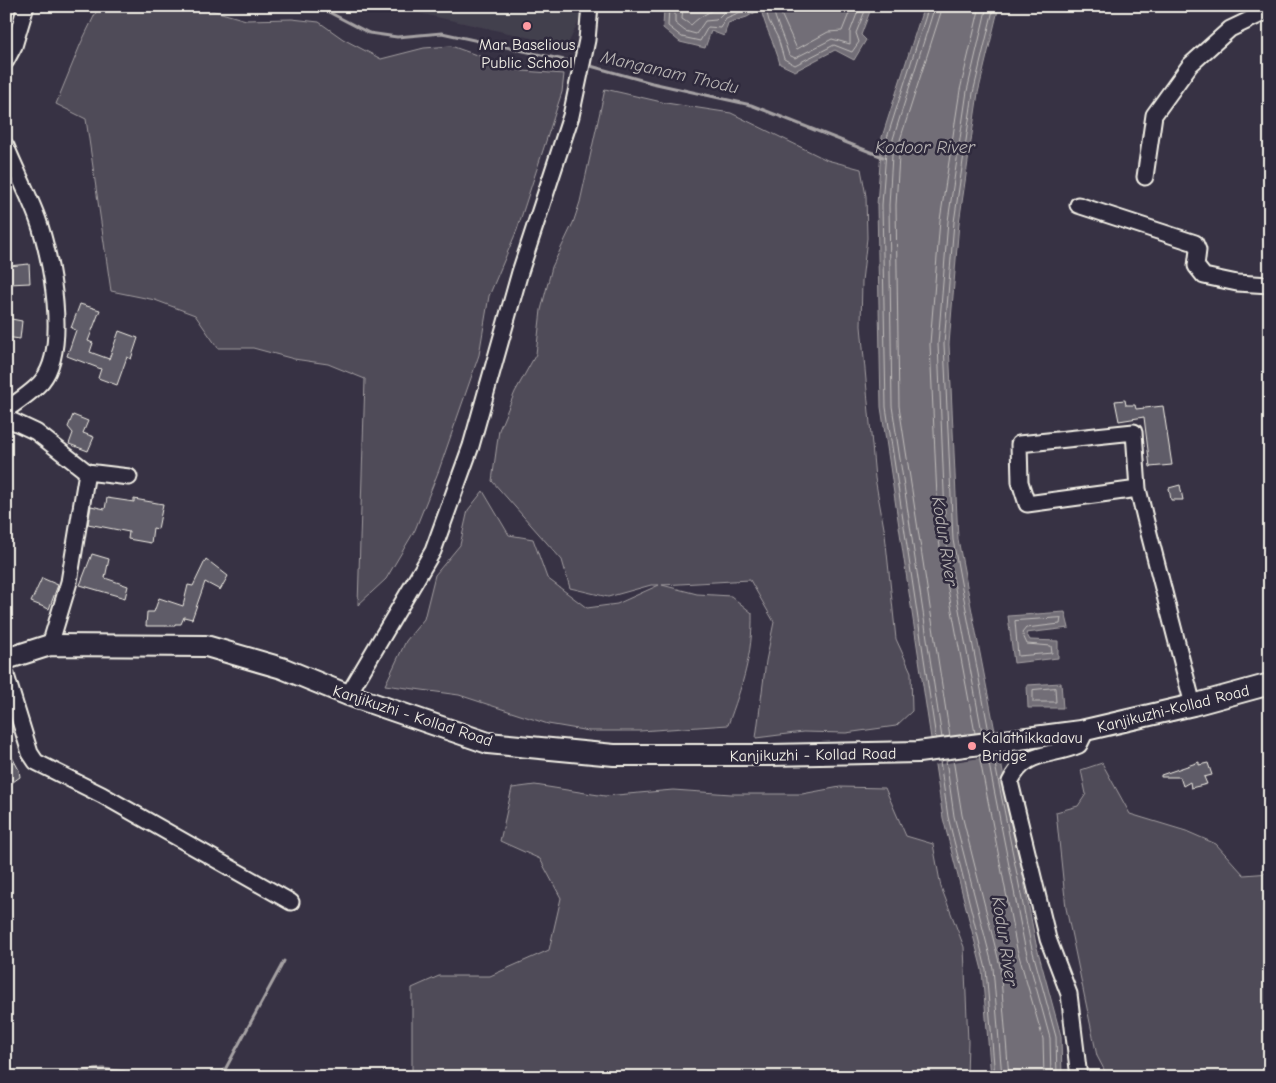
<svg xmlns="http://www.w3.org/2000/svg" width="1276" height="1083" font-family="'Comic Neue',sans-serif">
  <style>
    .built { fill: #433f4e }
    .green { fill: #504b59; stroke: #a29ea0 }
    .water { fill: #726e77; stroke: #a6a2a4 }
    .pier { fill: #373244 }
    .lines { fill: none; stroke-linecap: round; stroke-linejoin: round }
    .shore { stroke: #c0bdbb; stroke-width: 1 }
    .stream { stroke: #a6a2a4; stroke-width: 3 }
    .building { fill: #5f5c67; stroke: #f4f1e8 }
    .minor-casing { stroke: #f4f1e8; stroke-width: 19 }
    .major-casing { stroke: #f4f1e8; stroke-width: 24 }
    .minor { stroke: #2f2a3d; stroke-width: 15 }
    .major { stroke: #2f2a3d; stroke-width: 20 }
    .poi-dot { fill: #ff9aa2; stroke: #2f2a3d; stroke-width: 2 }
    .labels { text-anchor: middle; stroke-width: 5; stroke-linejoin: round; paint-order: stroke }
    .poi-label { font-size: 16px; fill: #f4f1e8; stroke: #2f2a3d }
    .street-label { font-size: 16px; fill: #f4f1e8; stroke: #2f2a3d }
    .water-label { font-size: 18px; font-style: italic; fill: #bab6b5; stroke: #2f2a3d }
  </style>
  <rect width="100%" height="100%" fill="#373244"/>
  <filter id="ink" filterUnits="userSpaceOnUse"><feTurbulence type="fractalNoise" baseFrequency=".02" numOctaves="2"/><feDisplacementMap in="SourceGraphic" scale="10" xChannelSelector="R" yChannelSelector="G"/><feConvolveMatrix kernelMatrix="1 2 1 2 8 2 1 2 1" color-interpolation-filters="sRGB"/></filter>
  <g filter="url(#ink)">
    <path class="built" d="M387 6H586L567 46Z"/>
    <path class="green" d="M99 6H197L246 20 292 19 319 22 343 39 381 59 424 48 451 46 522 71 564 74 562 92 517 230 489 296 479 355 439 470 415 530 386 579 358 605 365 379 328 364 294 359 253 348H218L195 315 155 300 111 291 86 119 56 104 81 43Z
      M605 89 666 103 731 113 827 160 861 169 866 196 867 238 862 281 861 326 875 478 885 534 896 639 911 672 912 711 896 726 846 733 803 732 756 738 766 661 774 622 750 580 662 585 697 594 731 596 752 613C753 655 742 686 728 725L640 731H589L548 724 459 695 385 685 406 641 424 619 435 575 460 545 468 510 483 491 509 535 533 539 547 578 587 608 617 604 659 585H651L608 597 570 588 562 560 492 481 499 430 515 392 536 354 541 310 552 267 573 223 580 202Z
      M1102 763 1130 814 1186 831 1216 844 1244 875 1270 873V1077H1108L1097 1056 1066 908 1056 812 1078 806 1086 794 1081 770Z
      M535 785 605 796 673 790 731 794H802L840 787 885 788 906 836 933 844 941 887 964 947 968 1042 967 1077H412V988L439 976H490L549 950 561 898 540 859 500 841 512 788Z"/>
    <path class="water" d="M664 6H872L861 35 866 40 854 60 835 50 795 71 780 64C775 44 765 28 761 9L747 17 728 23 724 36 711 31 705 48 680 42 663 28Z
      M924 6H999L978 93 959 223 949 344 958 539 1036 944 1061 1036 1062 1077H991L982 970 943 818 881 407 877 205 882 137Z
      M1065 612 1069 628 1026 633 1030 640 1058 641V658L1014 663 1008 616Z
      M1061 683 1063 708H1028L1027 685Z
      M103 1068 125 1071 132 1077H65L86 1070Z"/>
    <path class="pier" d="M997 737 1001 755 933 765 930 746Z"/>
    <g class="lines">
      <path class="shore" d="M669 6 668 26 682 37 700 41 708 27 720 28 726 18 755 6
        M675 6V23L685 31 696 34 705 21 716 20 724 12 743 6
        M683 6 682 19 691 25C702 14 708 14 719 6
        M765 6 769 21 778 38 784 59 795 65 834 45 852 52 859 42 856 33 867 6
        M772 6C776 23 784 38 789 55L795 58 832 39 850 44V32L860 6
        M780 6 782 16 797 49 828 32 842 31 852 6
        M929 6 887 138 882 205 886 407 936 738
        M935 6 893 139 889 205 892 406 942 738
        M943 6 900 140 896 205 899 406 950 737
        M1061 618 1060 624 1026 628 1022 633 1027 644 1051 646 1052 653 1018 656 1015 621Z
        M1055 688 1056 702H1033V690Z
        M982 732 946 540 938 344 948 221 967 91 987 6
        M989 732 953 540 944 344 954 222 973 93 994 6
        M975 733 939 541 930 344 940 220 960 90 980 6
        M987 754 1025 947 1050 1038 1051 1077
        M993 754 1031 945 1056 1037 1057 1077
        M979 755 1017 949 1043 1039 1044 1077
        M953 759 962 815 1000 966 1009 1077
        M946 760 954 816 993 968 1002 1077
        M940 761 948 817 986 969 995 1077"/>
      <path class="stream" d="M317 6 369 33 397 37 442 33 578 63
        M587 65 652 83 751 105 883 157
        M221 1077 284 961"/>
    </g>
    <path class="building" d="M29 264 30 283 9 284 8 266Z
      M80 304 100 310 88 341 93 343 90 352 109 359 119 331 138 338 131 359 127 357 117 385 98 378 101 369 67 356 76 330 71 328Z
      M6 318 22 321 20 339 6 337Z
      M1125 400 1126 405H1135L1136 409 1163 406 1172 465 1150 467 1144 417 1119 421 1115 401Z
      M73 415 88 421 83 433 94 437 88 451 69 444 73 433 68 427Z
      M1180 485 1183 500H1171L1169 488Z
      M107 498 134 502V499L163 504 158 529 153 528 151 543 128 539 129 532 88 524 91 506 105 509Z
      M92 554 109 559 105 578 128 586 125 598 80 585Z
      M206 559 228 576 220 590 205 582 192 619 184 617 181 624H175V626H146L147 612H154L159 598 183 606 188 585 193 586Z
      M42 578 58 585 49 609 31 602Z
      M6 746 19 770 20 777 6 787Z
      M1199 762V765L1208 763 1212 775 1204 777 1207 784 1191 788 1190 782 1183 786 1180 777H1161V775Z"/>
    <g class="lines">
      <g class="minor-casing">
        <path id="minor" d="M6 61 14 46 26 6
          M6 146C16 171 29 195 38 220 51 257 69 348 42 381 33 392 18 401 6 410
          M1145 177 1154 115 1190 65 1230 29 1270 10
          M1078 205 1195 243 1198 250 1196 266 1204 276 1237 283 1270 285
          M6 418 36 432 87 472 69 582 50 645
          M87 472 129 477
          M1138 489 1027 504 1020 482 1019 444 1134 432 1138 489 1145 518 1193 705
          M6 675 30 753 36 762 102 795 291 902
          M348 695 433 551 471 446 520 272 571 116 587 40 590 6
          M1079 1077 1069 994 1048 939 1010 782C1026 749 1049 758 1079 745L1083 737 1081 731"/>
      </g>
      <g class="major-casing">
        <path id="major" d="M6 659 50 645 206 646 282 668 348 695 488 743 614 755H770L918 752 1081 731 1193 705 1270 684"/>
      </g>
      <use href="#minor" class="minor"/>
      <use href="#major" class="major"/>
    </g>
  </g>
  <g class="poi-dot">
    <circle cx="527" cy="26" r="5"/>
    <circle cx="972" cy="746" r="5"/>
  </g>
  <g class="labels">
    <g class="poi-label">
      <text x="527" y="50">Mar Baselious<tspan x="527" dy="18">Public School</tspan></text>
      <text x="982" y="743" text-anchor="start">Kalathikkadavu<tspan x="982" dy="18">Bridge</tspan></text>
    </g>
    <g class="street-label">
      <text transform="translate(1173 708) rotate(-14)" y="6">Kanjikuzhi-Kollad Road</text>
      <text transform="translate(413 715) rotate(18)" y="6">Kanjikuzhi - Kollad Road</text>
      <text transform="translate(813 754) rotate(-1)" y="6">Kanjikuzhi - Kollad Road</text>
    </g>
    <g class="water-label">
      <text transform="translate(670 72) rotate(13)" y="6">Manganam Thodu</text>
      <text x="925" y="153">Kodoor River</text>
      <text transform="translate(945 541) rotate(81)" y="6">Kodur River</text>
      <text transform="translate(1005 941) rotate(81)" y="6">Kodur River</text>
    </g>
  </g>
  <rect width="1276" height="1083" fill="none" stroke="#2f2a3d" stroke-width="25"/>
  <rect x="12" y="12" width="1251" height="1058" fill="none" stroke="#f4f1e8" stroke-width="2" filter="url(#ink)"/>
</svg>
